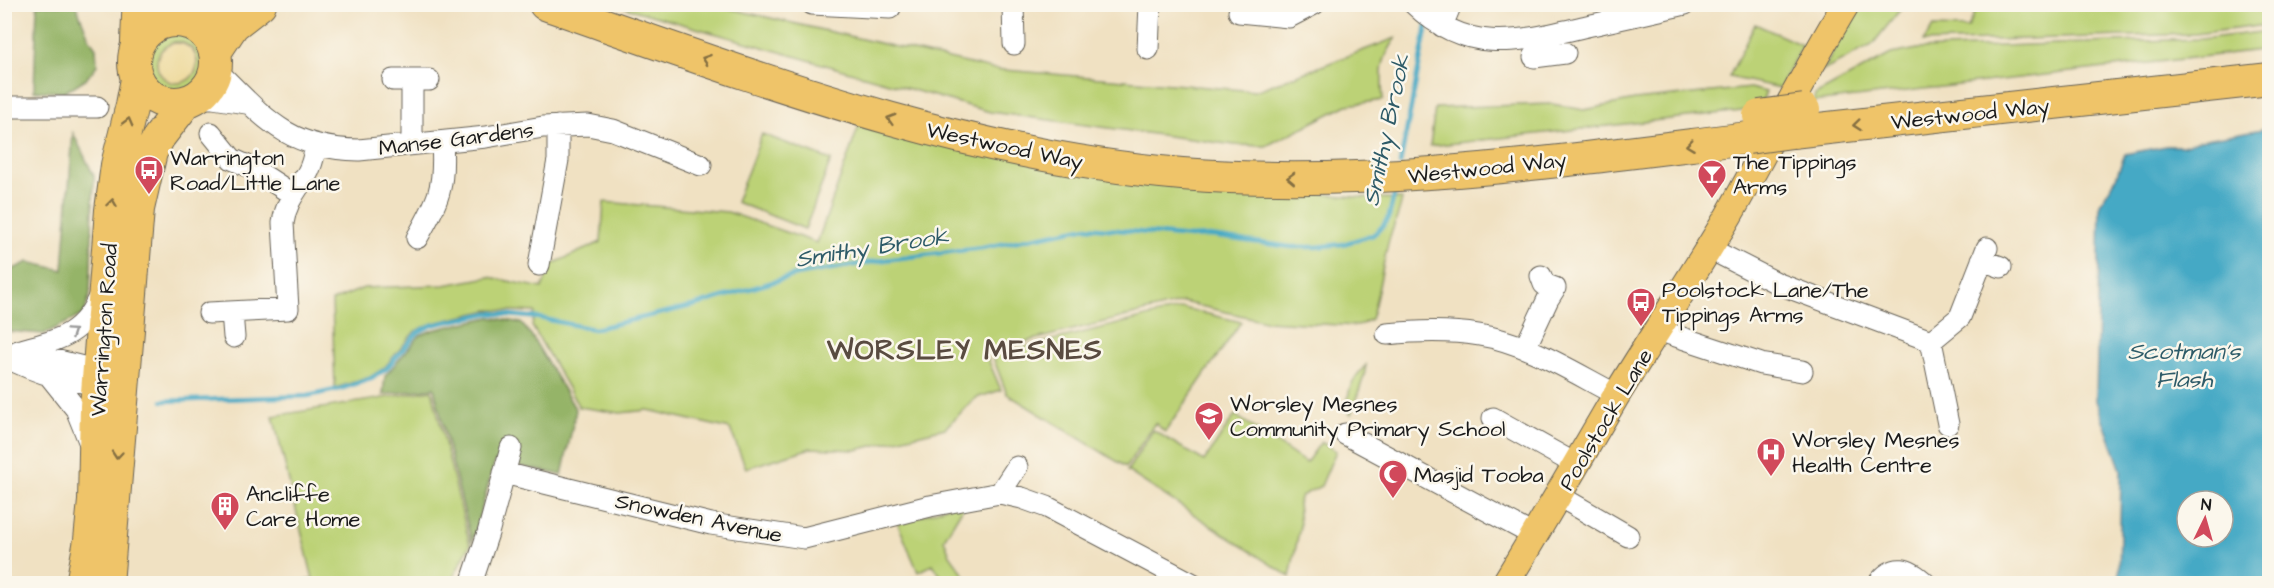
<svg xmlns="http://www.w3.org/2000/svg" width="2274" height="588" font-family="'Architects Daughter',sans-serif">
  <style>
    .green { fill: #bcd276; stroke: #6c7749; stroke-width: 1.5; fill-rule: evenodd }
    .forest { fill: #95b467; stroke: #586842; stroke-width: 1.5 }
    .sand { fill: #eeda9e; stroke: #857b5d; stroke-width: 1.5 }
    .water { fill: #45a9c5; stroke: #306270; stroke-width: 1.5; fill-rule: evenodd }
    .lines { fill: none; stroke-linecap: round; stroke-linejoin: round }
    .stream { stroke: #45a9c5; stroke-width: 4.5 }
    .minor-casing { stroke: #666156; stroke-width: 23 }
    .major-casing { stroke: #666156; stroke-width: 29 }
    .highway-casing { stroke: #666156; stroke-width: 34 }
    .minor { stroke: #fff; stroke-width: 21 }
    .major { stroke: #efc469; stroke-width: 27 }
    .highway { stroke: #efc469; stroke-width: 32 }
    .highway-bridge-casing { stroke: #666156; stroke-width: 34; stroke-linecap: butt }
    .highway-bridge { stroke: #efc469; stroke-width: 32 }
    .oneway { stroke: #867042 }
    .oneway2 { stroke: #999 }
    .labels { text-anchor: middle; stroke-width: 5; stroke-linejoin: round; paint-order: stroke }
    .street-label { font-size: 22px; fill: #1c1c1c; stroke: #fbf7ec }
    .poi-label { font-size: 22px; fill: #1c1c1c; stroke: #fbf7ec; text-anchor: start }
    .water-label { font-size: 24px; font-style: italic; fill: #2e5b68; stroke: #fbf7ec }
    .district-label { font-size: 28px; font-weight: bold; letter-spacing: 1.5px; fill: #594b40; stroke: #fbf7ec }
  </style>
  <rect width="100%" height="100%" fill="#fbf7ec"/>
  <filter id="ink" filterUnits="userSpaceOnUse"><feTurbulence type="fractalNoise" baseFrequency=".0167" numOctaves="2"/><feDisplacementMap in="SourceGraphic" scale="12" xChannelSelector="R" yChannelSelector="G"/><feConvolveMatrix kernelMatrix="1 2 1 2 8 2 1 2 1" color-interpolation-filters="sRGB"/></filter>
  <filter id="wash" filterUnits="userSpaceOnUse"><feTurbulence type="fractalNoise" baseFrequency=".008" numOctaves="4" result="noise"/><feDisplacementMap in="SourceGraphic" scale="24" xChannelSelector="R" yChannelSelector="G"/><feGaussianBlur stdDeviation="1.35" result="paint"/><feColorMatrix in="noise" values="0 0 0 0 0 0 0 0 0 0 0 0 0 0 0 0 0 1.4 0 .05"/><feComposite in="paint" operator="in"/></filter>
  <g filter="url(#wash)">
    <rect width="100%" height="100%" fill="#f0e1c2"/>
    <path class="green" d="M1978 4H2266V25L2195 34 1923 42 1933 27 1968 28Z
      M616 5H714L992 69 1255 91 1396 38C1379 64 1381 70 1383 100L1347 105 1266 146 1235 145 990 112Z
      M1862 5H1904L1872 45 1823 71 1842 35Z
      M1755 24 1802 45 1780 88 1729 77Z
      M2269 31V49L1813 102 1815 95 1891 54 1918 49 2201 39Z
      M168 33C175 33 184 32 190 35 205 42 211 59 205 74 185 126 108 62 168 33ZM174 42H181L193 48 197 61 195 73 157 62 163 48Z
      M1750 88 1766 92 1759 109 1430 146 1435 108 1552 104 1584 110 1635 100Z
      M862 117 1226 186 1357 197 1402 199C1400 213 1393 226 1389 240 1382 266 1379 293 1371 319L1358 326 1265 321 1183 302 985 352 1001 390 976 398 945 428 856 450 811 448 746 468 730 429 648 410 620 413 579 407 532 326 535 312 489 310 433 323 415 331 384 368 370 377 335 388 332 301 364 288 444 285 489 277 542 288 552 264 601 242 604 202 728 212 817 243Z
      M762 134 831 160 805 229 736 202Z
      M1183 308 1241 322 1165 432 1155 423 1126 467 1007 394 992 355Z
      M1366 365 1364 376 1351 414 1348 412C1346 391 1352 379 1366 365Z
      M432 390 470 545 450 583H297L313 579 273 416Z
      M1235 415 1306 463 1321 442 1336 451 1321 486 1301 496 1298 503 1300 526 1290 577 1127 471 1153 430 1204 461Z
      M968 499 944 539 950 555 970 583H945L933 564 918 572 898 524Z"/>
    <path class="forest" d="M37 5H76L89 38 96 48 97 65 87 78 65 92 34 91Z
      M73 133 94 176 90 294 84 314 44 334 5 331V273L28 262 63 270Z
      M490 317 521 323 531 335 576 410 562 475 495 461 472 543 434 388 383 395 385 376 420 335 433 330Z"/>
    <path class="sand" d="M157 63a20 20 0 1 1 40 0a20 20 0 1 1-40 0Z"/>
    <path class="water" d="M2269 128V583H2119L2121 470 2096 401 2100 204 2115 180 2125 154 2166 146H2183L2200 140ZM2187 501H2223V537H2187Z"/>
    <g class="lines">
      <path class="stream" d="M1400 164 1427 25
        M4 394H7
        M163 401 308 396 340 389 370 379 386 369 418 332 432 325 489 313 539 318 594 329 696 305 796 275 884 260 982 248 1087 227 1190 237 1210 236 1291 247H1316L1343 244 1373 235 1383 226 1389 216 1396 187"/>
    </g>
  </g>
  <g filter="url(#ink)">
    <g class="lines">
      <g class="minor-casing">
        <path id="minor" d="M812 4 890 8V4
          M1013 4 1014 44
          M1414 4C1468 57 1521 41 1587 26 1619 19 1652 12 1685 4
          M1239 12 1289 17 1314 4
          M1442 26 1451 4
          M1148 49 1150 4
          M1534 57 1565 53
          M216 70C263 116 286 149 359 150L486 137 543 127 588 125 613 130 701 165
          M393 80H429
          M195 98H213L246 103
          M4 107H97
          M211 133 232 159 252 168 292 194
          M412 144V80
          M417 238C439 199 445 188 442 142
          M1708 248 1779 284 1931 341 1960 317 1987 248
          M1982 260 2001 267
          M539 265 558 160V126
          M232 312 234 337
          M209 313 288 309 283 223C286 202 296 191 307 174 312 166 314 156 316 146
          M1658 330 1761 364 1802 371
          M1387 334C1417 331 1449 330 1479 335 1527 342 1574 373 1617 395
          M1931 341 1948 424
          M1525 348 1548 299 1555 288 1544 284 1541 276
          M21 350C59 340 85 334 100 294
          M18 351 99 371 109 376
          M4 356C26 368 86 393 108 377
          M48 374 76 409 91 446
          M1493 418 1577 465
          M1345 434 1535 536
          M504 473 711 524 804 538 930 506 1000 493 1022 498 1047 507 1193 584
          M1000 493 1017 467
          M1559 496 1628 536
          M471 584 488 533 511 448
          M1878 584C1894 562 1909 568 1926 584"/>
      </g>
      <g class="major-casing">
        <path id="major" d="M157 4 164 14 176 21
          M134 54 136 4
          M1505 584C1543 522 1579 459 1616 396 1653 335 1693 276 1729 215 1769 145 1804 73 1846 4"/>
      </g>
      <g class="highway-casing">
        <path id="highway" d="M545 4C752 76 961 156 1182 174 1373 189 1560 161 1748 138
          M134 62a41 41 0 1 1 82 0a41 41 0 1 1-82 0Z
          M178 21 197 15 214 4
          M215 52 233 25 260 4
          M1792 132 2270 79
          M82 584 90 540 94 501 96 406 111 210 117 165 132 105 137 79
          M107 584 138 209 151 152 159 137 186 102"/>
      </g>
      <use href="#minor" class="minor"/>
      <use href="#major" class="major"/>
      <use href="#highway" class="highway"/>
      <g class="highway-bridge-casing">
        <path id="highway-bridge" d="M1759 116 1804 110
          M1748 138 1792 132"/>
      </g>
      <use href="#highway-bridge" class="highway-bridge"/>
    </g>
    <defs><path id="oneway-chevron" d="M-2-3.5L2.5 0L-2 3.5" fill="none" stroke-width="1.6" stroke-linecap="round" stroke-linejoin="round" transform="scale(1.5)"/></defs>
    <g class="oneway">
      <use href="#oneway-chevron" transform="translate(706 59) rotate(-161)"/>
      <use href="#oneway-chevron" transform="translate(891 119) rotate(-164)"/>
      <use href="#oneway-chevron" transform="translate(128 122) rotate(-75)"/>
      <use href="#oneway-chevron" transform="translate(1857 125) rotate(174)"/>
      <use href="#oneway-chevron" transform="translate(1690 145) rotate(173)"/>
      <use href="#oneway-chevron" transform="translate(1291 178) rotate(-178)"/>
      <use href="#oneway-chevron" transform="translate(112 203) rotate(-82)"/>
      <use href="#oneway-chevron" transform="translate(117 455) rotate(95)"/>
    </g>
    <use class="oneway2" href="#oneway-chevron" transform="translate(72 332) rotate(-34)"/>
  </g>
  <defs>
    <g id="bus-pin" transform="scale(1.5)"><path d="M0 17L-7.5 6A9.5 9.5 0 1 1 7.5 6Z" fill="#d1495b" stroke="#fbf7ec"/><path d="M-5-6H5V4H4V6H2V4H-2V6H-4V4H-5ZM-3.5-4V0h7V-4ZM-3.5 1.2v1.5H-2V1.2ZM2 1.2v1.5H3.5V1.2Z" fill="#fff"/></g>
    <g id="bar-pin" transform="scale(1.5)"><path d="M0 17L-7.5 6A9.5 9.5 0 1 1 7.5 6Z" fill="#d1495b" stroke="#fbf7ec"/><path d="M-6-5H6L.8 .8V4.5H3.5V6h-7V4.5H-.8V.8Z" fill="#fff"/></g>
    <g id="school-pin" transform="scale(1.5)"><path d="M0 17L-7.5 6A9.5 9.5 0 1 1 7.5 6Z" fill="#d1495b" stroke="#fbf7ec"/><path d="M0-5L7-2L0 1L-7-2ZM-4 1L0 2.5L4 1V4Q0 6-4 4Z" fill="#fff"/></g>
    <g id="hospital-pin" transform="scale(1.5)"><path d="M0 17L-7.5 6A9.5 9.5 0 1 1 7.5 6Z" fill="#d1495b" stroke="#fbf7ec"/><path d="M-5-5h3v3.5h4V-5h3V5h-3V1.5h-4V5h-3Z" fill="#fff"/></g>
    <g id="mosque-pin" transform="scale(1.5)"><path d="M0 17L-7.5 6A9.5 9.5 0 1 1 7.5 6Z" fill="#d1495b" stroke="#fbf7ec"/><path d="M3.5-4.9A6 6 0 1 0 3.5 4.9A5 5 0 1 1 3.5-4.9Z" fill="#fff"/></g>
    <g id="building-pin" transform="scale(1.5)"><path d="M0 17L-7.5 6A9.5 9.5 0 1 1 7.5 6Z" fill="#d1495b" stroke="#fbf7ec"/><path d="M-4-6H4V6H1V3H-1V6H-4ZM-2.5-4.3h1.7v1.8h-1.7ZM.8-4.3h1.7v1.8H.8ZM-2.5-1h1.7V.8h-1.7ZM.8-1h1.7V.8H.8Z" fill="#fff"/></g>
  </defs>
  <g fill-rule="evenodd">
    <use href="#bus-pin" x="149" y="170"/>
    <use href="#bar-pin" x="1712" y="174"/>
    <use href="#bus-pin" x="1641" y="302"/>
    <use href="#school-pin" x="1209" y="416"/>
    <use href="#hospital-pin" x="1771" y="452"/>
    <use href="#mosque-pin" x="1393" y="474"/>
    <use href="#building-pin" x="225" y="506"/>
  </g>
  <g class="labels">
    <g class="street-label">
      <text transform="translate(1970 113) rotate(-6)" y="8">Westwood Way</text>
      <text transform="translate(456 138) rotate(-7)" y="8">Manse Gardens</text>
      <text transform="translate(1005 145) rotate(12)" y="8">Westwood Way</text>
      <text transform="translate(1487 167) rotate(-6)" y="8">Westwood Way</text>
      <text transform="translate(103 330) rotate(-86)" y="8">Warrington Road</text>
      <text transform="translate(1605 419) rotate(-59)" y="8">Poolstock Lane</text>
      <text transform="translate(699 517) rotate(12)" y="8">Snowden Avenue</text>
    </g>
    <g class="poi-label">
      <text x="170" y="165">Warrington<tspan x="170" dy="25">Road/Little Lane</tspan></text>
      <text x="1733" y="169">The Tippings<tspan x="1733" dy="25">Arms</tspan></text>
      <text x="1662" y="297">Poolstock Lane/The<tspan x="1662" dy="25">Tippings Arms</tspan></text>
      <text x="1230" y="411">Worsley Mesnes<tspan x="1230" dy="25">Community Primary School</tspan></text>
      <text x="1792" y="447">Worsley Mesnes<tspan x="1792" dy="25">Health Centre</tspan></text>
      <text x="1414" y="482">Masjid Tooba</text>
      <text x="246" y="501">Ancliffe<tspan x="246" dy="25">Care Home</tspan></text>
    </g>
    <g class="water-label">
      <text transform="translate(1386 130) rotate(-78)" y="8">Smithy Brook</text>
      <text transform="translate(872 247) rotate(-9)" y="8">Smithy Brook</text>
      <text x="2184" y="359">Scotman's<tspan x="2184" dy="28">Flash</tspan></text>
    </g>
    <g class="district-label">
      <text x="965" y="359">WORSLEY MESNES</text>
    </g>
  </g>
  <rect width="2274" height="588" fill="none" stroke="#fbf7ec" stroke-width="24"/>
  <g transform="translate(2205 519) rotate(5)"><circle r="28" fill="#fbf7ec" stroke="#a29f99" stroke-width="1.5"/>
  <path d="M0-4.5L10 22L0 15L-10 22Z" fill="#d1495b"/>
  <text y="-9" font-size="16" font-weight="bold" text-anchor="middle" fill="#1c1c1c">N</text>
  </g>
</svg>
